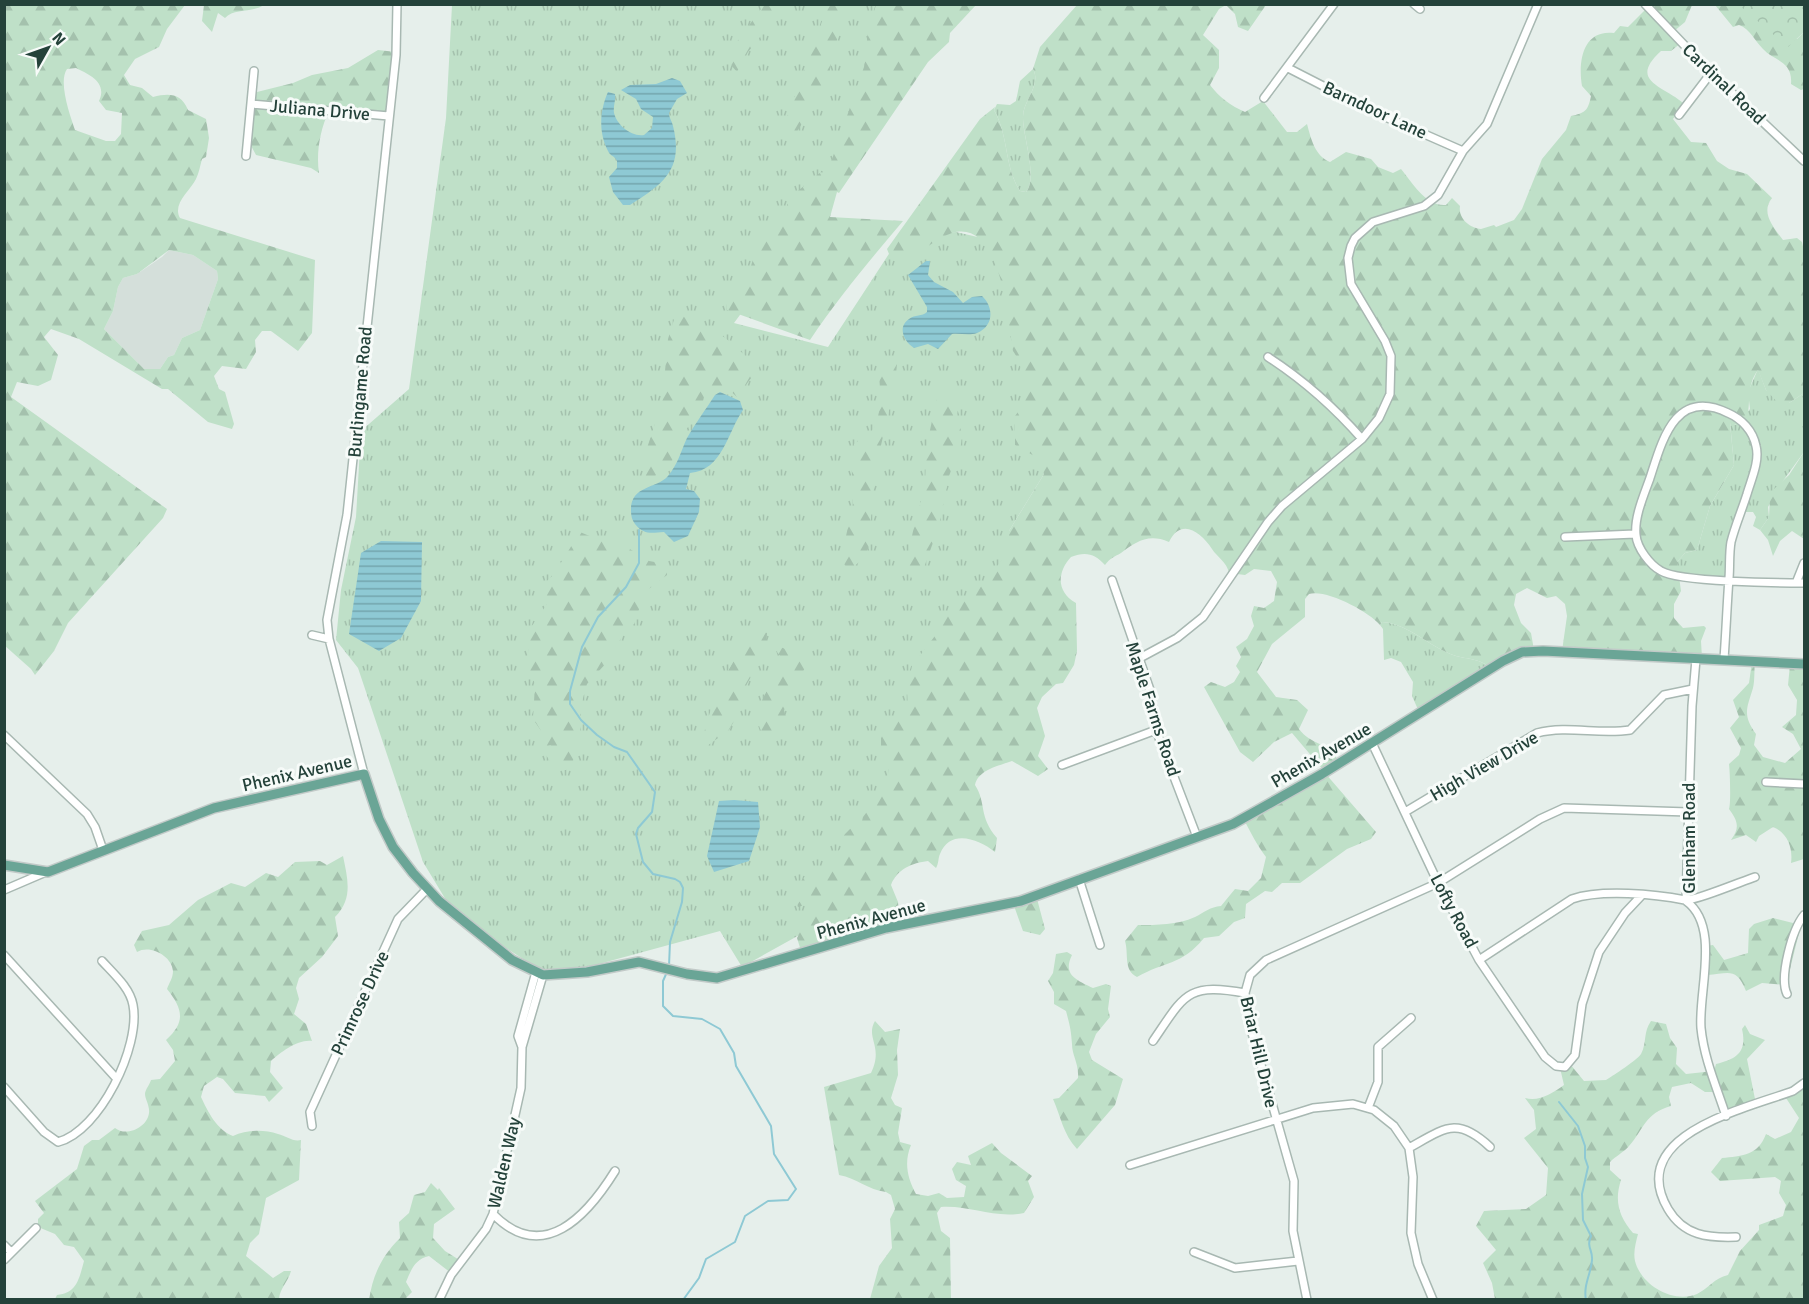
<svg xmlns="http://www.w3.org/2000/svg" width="1809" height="1304" font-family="Signika,sans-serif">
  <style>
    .built { fill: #d4dfda }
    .grass { fill: url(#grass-tufts) }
    .forest { fill: url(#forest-firs); fill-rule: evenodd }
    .park { fill: url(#park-crowns) }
    .water { fill: url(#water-rules) }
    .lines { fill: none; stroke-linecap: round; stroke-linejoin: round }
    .stream { stroke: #8ec9d4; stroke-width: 2 }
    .minor-casing { stroke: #a8b8b2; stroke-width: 10 }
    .major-casing { stroke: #c2cac8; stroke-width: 12 }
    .minor { stroke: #fff; stroke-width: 7 }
    .major { stroke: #6aa596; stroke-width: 9 }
    .labels { text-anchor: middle; stroke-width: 6; stroke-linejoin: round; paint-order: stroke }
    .street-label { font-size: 18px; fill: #24423a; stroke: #f7fbf9 }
  </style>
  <defs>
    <pattern id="grass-tufts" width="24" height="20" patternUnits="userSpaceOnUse" patternTransform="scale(1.5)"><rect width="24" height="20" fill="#bfe0c8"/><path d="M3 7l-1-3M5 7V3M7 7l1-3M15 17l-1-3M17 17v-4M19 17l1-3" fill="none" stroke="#a4c1ad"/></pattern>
    <pattern id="forest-firs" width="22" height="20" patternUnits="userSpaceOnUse" patternTransform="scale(1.5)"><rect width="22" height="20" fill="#bfe0c8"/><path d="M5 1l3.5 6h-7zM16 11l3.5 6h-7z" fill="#a4c1ad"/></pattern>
    <pattern id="park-crowns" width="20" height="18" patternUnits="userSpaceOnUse" patternTransform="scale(1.5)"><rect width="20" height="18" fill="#bfe0c8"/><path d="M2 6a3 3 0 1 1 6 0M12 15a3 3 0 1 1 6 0" fill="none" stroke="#a4c1ad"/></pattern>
    <pattern id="water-rules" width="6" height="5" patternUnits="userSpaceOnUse" patternTransform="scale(1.5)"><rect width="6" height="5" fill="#8ec9d4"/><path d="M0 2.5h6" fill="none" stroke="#74a5ad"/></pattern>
  </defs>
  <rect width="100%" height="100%" fill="#e6efeb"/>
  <path class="built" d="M169 250 193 255 217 271 218 279 200 330 182 338 174 355 168 357 160 369H144L104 329 113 311 118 287 123 278 137 274 162 257Z"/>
  <path class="grass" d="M452 5H932L806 226 734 323 828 347 900 237 956 232 995 241 1044 474 1009 531V595L892 802 839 913 742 967 720 931 551 977 478 930 446 900 423 862 358 668 336 640 341 590 356 517 361 431 409 389 446 118Z
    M1033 69C1042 86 1022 101 1023 118 1023 137 1038 178 1026 192L1020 191C1004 166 1009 136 994 110L997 104 1010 105 1016 101 1020 81Z
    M1758 369 1766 390 1789 403 1804 393V452L1783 481 1768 507 1769 517 1760 530 1753 526 1756 517 1753 512H1743L1732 533 1729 580H1681L1676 572 1677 562 1685 553 1697 550 1710 506 1734 465 1730 422 1736 425 1750 409 1748 392Z
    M1382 622C1410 624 1430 648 1456 656 1467 659 1483 659 1491 669L1420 714 1412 696 1413 682 1401 662 1391 658 1384 660 1383 629 1380 625Z"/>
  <path class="forest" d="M5 4 185 5 167 29 159 47 135 59 124 75 130 85 142 88 153 97C169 93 181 93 188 110L206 119 209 138 206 157 202 159C200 166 199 173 196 179 190 191 172 204 180 218L315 260 312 333 298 351 271 331H262L255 340 256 352 246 369 222 366 214 376 219 389 225 392 234 424 232 429 208 422 168 389H162L79 339 51 329 44 337 58 355 51 380 38 386 17 382 11 397 167 509 163 518 68 623 54 651 35 675 31 669 4 645ZM76 68C88 74 108 82 99 101L106 110 122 113 121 134 115 141H106L75 130C70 115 58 82 67 69ZM169 250 193 255 217 271 218 279 200 330 182 338 174 355 168 357 160 369H144L104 329 113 311 118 287 123 278 137 274Z
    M204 5V4L264 5C252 13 234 8 225 18L218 13 212 32 202 21Z
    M760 5H774L772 22 748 52 737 72 725 58 761 9Z
    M828 5H850L833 51 828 82 793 138 783 128Z
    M876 5H976L950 33 949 42 928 62 839 193 837 192 830 217 903 221C870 260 838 298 810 340L727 310 726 300 740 294 739 281 751 266 761 232 785 218 788 199 821 172 825 175 830 165 864 67 868 32Z
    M1077 5H1266L1248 31 1238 27 1235 14 1226 5 1219 9 1203 35 1219 50V68L1210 85C1219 97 1231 106 1245 112L1263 101 1287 132H1297L1307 124C1311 139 1315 156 1330 162L1346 152 1371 159 1378 167 1393 173 1401 169C1412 182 1426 207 1446 205L1452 198 1460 206C1458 219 1470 228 1481 229L1494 225 1496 227 1514 220 1522 209 1542 159 1566 130 1571 116C1585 113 1588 111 1591 96L1582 86C1578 63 1582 29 1614 33L1620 26 1628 27 1650 5H1692L1685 22 1673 32 1681 43 1671 51H1661C1627 82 1665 86 1684 104L1673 119 1691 142 1706 143 1717 161 1729 169 1747 174 1772 198C1760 213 1774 228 1783 240L1797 238 1802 242 1804 251V393L1789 403 1780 405 1766 390 1758 370C1745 388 1752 403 1746 422L1740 426 1730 423 1734 465 1710 506 1697 550 1685 553 1677 562 1681 591 1674 604V618L1683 628 1704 626 1706 628 1701 641 1702 658 1562 651 1567 616 1565 604 1556 596 1547 598 1527 588 1516 594 1514 605 1521 623 1531 633 1534 650 1491 669C1483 659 1467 659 1456 656 1430 648 1410 624 1382 622L1380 625C1368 611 1326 589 1309 594L1305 599V617L1272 644 1257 672 1276 697 1297 700 1308 710 1299 729C1311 745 1326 741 1339 761L1325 772 1292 733 1274 742 1253 762 1240 752 1204 687 1211 682 1225 687 1234 682 1240 672 1236 666 1241 657 1236 647 1247 639 1254 626 1251 616 1254 606 1264 608 1274 601 1277 582 1271 571 1254 569 1245 575 1229 573C1227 562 1217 557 1212 549 1201 532 1181 517 1169 542 1148 533 1136 542 1121 553 1114 557 1110 558 1105 565 1095 554 1086 551 1071 557 1057 572 1056 592 1076 603L1077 651 1074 665 1063 683 1056 684 1042 697 1037 708 1045 736 1038 756 1048 769 1038 776 1012 761C998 766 978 770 975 785 987 804 978 816 997 838L995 852C979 839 950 828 940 854 938 858 939 863 936 868L928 861C912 863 897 869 891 885L898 902 900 924 802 954 797 938 813 907 811 903 798 907C793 891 798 884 809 872 829 874 831 855 844 846V835L850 829 861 825 863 817 885 788 891 760 881 748V728L908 710 907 689 912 666 941 628 947 615 985 583 1009 550V531L1044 474 1036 457 1015 445V416L1023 405C1017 383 1028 373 1013 351 1008 322 1002 218 952 233 939 237 920 254 907 256 902 257 894 255 889 254L887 249 980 119 995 107 994 110C1009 136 1004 166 1020 191L1026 192C1038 179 1023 136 1023 118 1022 101 1042 86 1033 69L1040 47Z
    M1715 5H1751L1791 38 1797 39 1804 32V89L1801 90 1791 84C1793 61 1774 61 1763 49 1755 41 1750 29 1739 25L1733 27Z
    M378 50 396 52 390 116 329 111C320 129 316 154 319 173L311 168 256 155 249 142 253 93 293 83 312 75 348 68Z
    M677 310C689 324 699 323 714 331 731 339 743 357 760 366L737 397C728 388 717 385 705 393L700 413 683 433 671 464 643 485 645 454 662 403 668 339Z
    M897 364 895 384 874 476 869 546 864 558 852 568 846 567 841 559 853 504 851 449C855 440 862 440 869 434 883 422 881 386 878 370Z
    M955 388 959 397 957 417 962 434 961 444 949 476 939 526 922 573 918 579H912C901 558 920 511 924 488 927 474 924 459 927 446 930 427 935 409 939 390Z
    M1804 452V539L1792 531 1780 541 1773 556 1768 540 1760 530 1769 517 1770 498 1774 489 1789 475Z
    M580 532 599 540 617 541 649 561 666 564 667 575 645 592 634 624 626 629 609 660 587 684 581 705 580 743 573 761 566 770H557L545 754 551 745 545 747 543 742 546 738 533 719 535 684 527 663 529 644 525 636 547 604 545 583 554 574Z
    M756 629 767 633 766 650 743 691 733 723 729 730 707 746H700L711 709 723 690 726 674 750 633Z
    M778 646 795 653 810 655 811 664 795 677 793 699 784 710 787 723 792 722 795 717 799 720 791 733 782 730 763 734C747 711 774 681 785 662L777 652Z
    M1752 662H1755C1754 670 1755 680 1753 688 1747 708 1742 715 1756 734L1754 745 1763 757 1785 763 1801 749 1793 734 1782 727 1796 715 1797 700 1788 685 1790 665 1804 664V859L1791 863C1793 849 1788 833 1773 827L1759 836 1756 842 1746 835 1731 840C1740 828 1738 821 1729 809 1731 804 1730 772 1729 764L1739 755 1741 748 1730 728 1739 717 1733 700 1749 683Z
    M1325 773 1376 832 1371 839 1347 849 1300 883H1282L1272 892 1265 891 1246 904 1245 918 1234 922 1219 936 1204 938C1181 966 1165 961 1137 977 1123 970 1129 954 1125 941L1138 925C1157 925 1177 925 1195 917 1205 912 1210 907 1221 906L1235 889 1248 891 1261 878 1266 857C1257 845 1251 833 1244 820Z
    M343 856C348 880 353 899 335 917L338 936 322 957 299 978 296 988 299 999 294 1014 306 1024 312 1041C298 1039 281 1052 271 1061L270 1072 283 1088 269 1102 265 1096 235 1093 223 1079 217 1077 204 1086 201 1097C208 1112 217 1130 233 1136 246 1130 263 1129 278 1134 286 1136 293 1142 301 1140L299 1180 266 1198 259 1234 250 1243 246 1256 273 1278 284 1271H291C288 1282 280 1288 279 1299H55L57 1295C77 1293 79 1279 84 1261L74 1247 64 1245 55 1234 38 1227V1219L44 1213 35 1201 77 1169 84 1146 92 1140H99L115 1128C126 1137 147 1128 149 1113 150 1106 145 1099 145 1094 145 1090 150 1084 151 1080L160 1079 175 1061 173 1050 166 1040C186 1022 183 1009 167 989 169 983 173 978 173 971 172 956 150 944 137 952L134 945 142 931 169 925 198 900 231 883 245 887 266 873 278 877 295 862 320 861 327 865Z
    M1036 895 1045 929 1040 935 1023 931 1013 903Z
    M1773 918 1801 925 1786 985 1762 983 1746 991C1736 966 1728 974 1707 975L1705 946 1713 945 1724 960 1748 953 1749 929 1754 924Z
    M1067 952 1072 955C1062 975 1077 980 1093 988L1106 984 1111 986 1108 1009 1110 1017 1096 1034 1089 1052 1092 1060 1123 1079 1115 1105 1077 1149C1063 1134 1061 1117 1053 1099L1059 1098 1078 1078C1079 1063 1072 1056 1072 1044 1071 1030 1070 1026 1066 1011L1054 1004V992L1048 981 1053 973 1056 954Z
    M875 1021 885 1032 900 1029 897 1050 898 1075 891 1098 895 1105 902 1108 898 1133 900 1142 911 1145C904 1162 907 1177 916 1194L928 1196 939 1193 947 1198 964 1197 966 1186 956 1180 952 1169 957 1162 971 1165 968 1156 992 1143 1001 1153 1032 1176 1028 1181 1034 1197 1024 1213C994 1219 970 1205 941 1207L937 1213 941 1231 950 1238 951 1299H870L879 1266 892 1248 890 1219 895 1209 891 1195 886 1192C868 1190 857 1178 839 1175L824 1087 871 1073C884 1046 865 1038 875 1021Z
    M1651 1021 1666 1024 1670 1038 1677 1048 1676 1064 1686 1074 1714 1071 1716 1064C1738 1059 1747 1051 1742 1029L1745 1025 1750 1034 1765 1040 1747 1059 1755 1099 1748 1109 1726 1115 1715 1092H1705L1691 1083 1672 1087 1669 1097 1671 1106C1644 1114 1645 1128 1629 1146 1624 1152 1616 1156 1610 1162V1170L1621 1180C1614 1201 1619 1217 1633 1233L1638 1234C1636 1242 1633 1252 1635 1261 1641 1285 1673 1304 1697 1294 1709 1288 1714 1278 1728 1275L1740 1251 1759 1230V1225L1783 1216 1786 1205 1779 1193 1781 1181 1775 1177 1720 1181 1711 1172 1722 1158C1741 1156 1758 1156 1766 1134L1775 1139 1791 1132 1799 1118 1786 1098 1804 1085V1299H1495L1492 1283 1483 1263 1496 1250 1476 1226 1484 1211 1526 1209 1546 1195 1548 1168 1524 1138 1536 1129 1534 1110 1525 1098C1539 1102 1553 1093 1564 1085L1560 1068 1570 1064 1584 1081 1606 1080C1614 1075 1637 1060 1641 1054 1647 1043 1643 1032 1651 1021Z
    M431 1183 438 1190 439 1188 455 1209 434 1224 433 1238 445 1251 461 1261 451 1273 429 1256C415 1259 411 1270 406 1282L412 1292 405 1299 369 1300C373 1274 382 1256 400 1238L399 1222 409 1213 414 1195 425 1192Z"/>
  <path class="park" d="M1739 5H1804V32L1788 47Z"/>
  <path class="water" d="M672 78 680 81 687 93 677 99 669 113C669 118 672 121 673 126 684 170 663 184 630 205H623L613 192 609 177 617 168V161C614 155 611 157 608 151 598 132 600 110 608 92L615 94C616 100 613 106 614 113 617 125 631 137 644 135L652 128 653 117 641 109 636 99 621 90 630 85 656 84Z
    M926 261H930L928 275 934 282 953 292 963 303 972 297 982 296C994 307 994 326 977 333 969 336 960 333 952 334L938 349 928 344 914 348C904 342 897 327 909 319 915 314 922 317 927 312V307L908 275Z
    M720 392 740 401 743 410C727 433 723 470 690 473L686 489 694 491 700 499 699 512 688 536 674 542 664 532C651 533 644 535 635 524 632 520 631 516 631 511 630 485 657 489 668 476 678 464 681 451 687 438 695 424 706 409 715 395Z
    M381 541 422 542 421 601 401 638 379 651 349 634 361 553Z
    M734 800 758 802 760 827 749 861 714 872 707 856 719 801Z"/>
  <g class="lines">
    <path class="stream" d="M639 530V563L626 587 598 617 582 647 570 691V704L581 720 597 735 614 747 627 752 655 792 652 812 638 828 636 834 643 862 653 874 675 879 680 882 683 888 682 902 670 942 669 966
      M667 972 663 981V1006L673 1016 702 1019 720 1029 734 1053 736 1066 771 1126 774 1154 796 1189 788 1200 768 1201 745 1216 735 1242 706 1259 699 1278 683 1300
      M1559 1102 1578 1126 1585 1146V1158L1588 1167 1582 1194 1583 1220 1591 1236C1586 1247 1593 1250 1592 1260 1591 1274 1583 1285 1586 1300"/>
    <g class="minor-casing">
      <path id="minor" d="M1414 4 1420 9
        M1645 4 1709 71 1804 161
        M1288 68 1374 112 1463 151
        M1264 98 1334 4
        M252 104 389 116
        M1679 115 1711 73
        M246 156 254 71
        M1268 357C1305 381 1334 407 1362 439
        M1565 537 1635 534
        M1112 580 1150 690 1156 730 1197 837
        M1796 583 1804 563
        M312 635 329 639
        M1138 659 1177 638 1203 617 1268 522 1282 506 1362 439 1379 418 1390 394 1391 356 1385 341 1351 284 1348 258 1351 246 1355 238 1373 222 1424 206 1438 195 1463 151 1487 124 1538 4
        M1696 659 1692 706 1686 901C1721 926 1698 992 1701 1028 1704 1059 1717 1088 1726 1116
        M1724 659C1726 632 1727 605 1729 578 1730 566 1729 553 1731 542 1735 526 1742 510 1747 494 1751 480 1760 461 1756 446 1753 431 1742 419 1728 413 1675 387 1662 441 1650 478 1644 495 1634 517 1636 535 1637 548 1650 565 1661 571 1679 582 1779 583 1804 583
        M4 735 87 814 95 827 103 850
        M1372 743 1439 885 1479 960 1545 1057 1556 1066 1565 1067 1575 1055 1582 1004 1599 952 1625 913 1641 896
        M1062 765 1156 730
        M364 774 329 639 327 620 347 515 396 55 397 4
        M1766 782 1804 784
        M1405 812 1537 733C1568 725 1599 735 1630 730L1664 695 1693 689
        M1079 879 1100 945
        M4 890 46 872
        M4 955 116 1078
        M1479 960 1572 899C1601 889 1655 894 1685 900 1692 902 1743 881 1755 877
        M536 972 518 1036 522 1047 543 975
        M1787 994C1779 977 1792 930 1804 915
        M1153 1041C1184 996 1186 982 1245 993
        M4 1087 44 1132 58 1142C100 1131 141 1046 133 1005 130 988 114 974 102 961
        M1368 1108 1378 1082V1047L1411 1018
        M312 1126 310 1112 398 919 427 889
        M1409 1148C1445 1128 1457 1116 1490 1147
        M1130 1165 1313 1108 1353 1104 1374 1110 1394 1126 1409 1148 1413 1177 1411 1233 1418 1264 1433 1300
        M493 1214C543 1265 587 1216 615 1171
        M1736 1237C1708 1238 1684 1236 1668 1209 1625 1135 1744 1109 1793 1091L1804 1083
        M4 1245 11 1252
        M1194 1252 1235 1268 1298 1261
        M4 1260 36 1228
        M439 1300 451 1275 486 1229 493 1214 521 1088 522 1047
        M1307 1300 1293 1231 1294 1181 1252 1033 1245 993 1250 975 1266 960 1438 883 1540 819 1564 808 1688 812"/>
    </g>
    <g class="major-casing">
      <path id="major" d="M4 865 48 872 214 808 364 774 379 819 393 847 413 873 439 901 512 960 543 975 587 972 639 962 687 974 717 978 886 928 1021 901 1233 824 1322 774 1503 661 1522 652 1543 651 1804 664"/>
    </g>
    <use href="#minor" class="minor"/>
    <use href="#major" class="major"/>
  </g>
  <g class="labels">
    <g class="street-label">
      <text transform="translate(1724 84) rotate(44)" y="6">Cardinal Road</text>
      <text transform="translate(320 110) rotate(5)" y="6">Juliana Drive</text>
      <text transform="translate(1375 110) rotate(25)" y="6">Barndoor Lane</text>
      <text transform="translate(360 392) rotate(-85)" y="6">Burlingame Road</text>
      <text transform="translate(1153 709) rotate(72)" y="6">Maple Farms Road</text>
      <text transform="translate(1321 755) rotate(-30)" y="6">Phenix Avenue</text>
      <text transform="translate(1484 766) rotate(-30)" y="6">High View Drive</text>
      <text transform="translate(297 773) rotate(-13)" y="6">Phenix Avenue</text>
      <text transform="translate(1689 838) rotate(-90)" y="6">Glenham Road</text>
      <text transform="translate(1454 911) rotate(62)" y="6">Lofty Road</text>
      <text transform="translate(871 919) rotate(-15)" y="6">Phenix Avenue</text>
      <text transform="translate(360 1003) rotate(-65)" y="6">Primrose Drive</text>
      <text transform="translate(1259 1052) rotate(77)" y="6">Briar Hill Drive</text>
      <text transform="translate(504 1163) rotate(-77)" y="6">Walden Way</text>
    </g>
  </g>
  <rect width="1809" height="1304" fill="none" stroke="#24423a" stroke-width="12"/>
  <g transform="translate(48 48) rotate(50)" stroke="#f7fbf9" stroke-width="4.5" paint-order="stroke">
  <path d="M0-4.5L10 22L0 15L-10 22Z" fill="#24423a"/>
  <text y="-9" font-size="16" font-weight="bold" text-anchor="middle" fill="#24423a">N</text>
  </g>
</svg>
